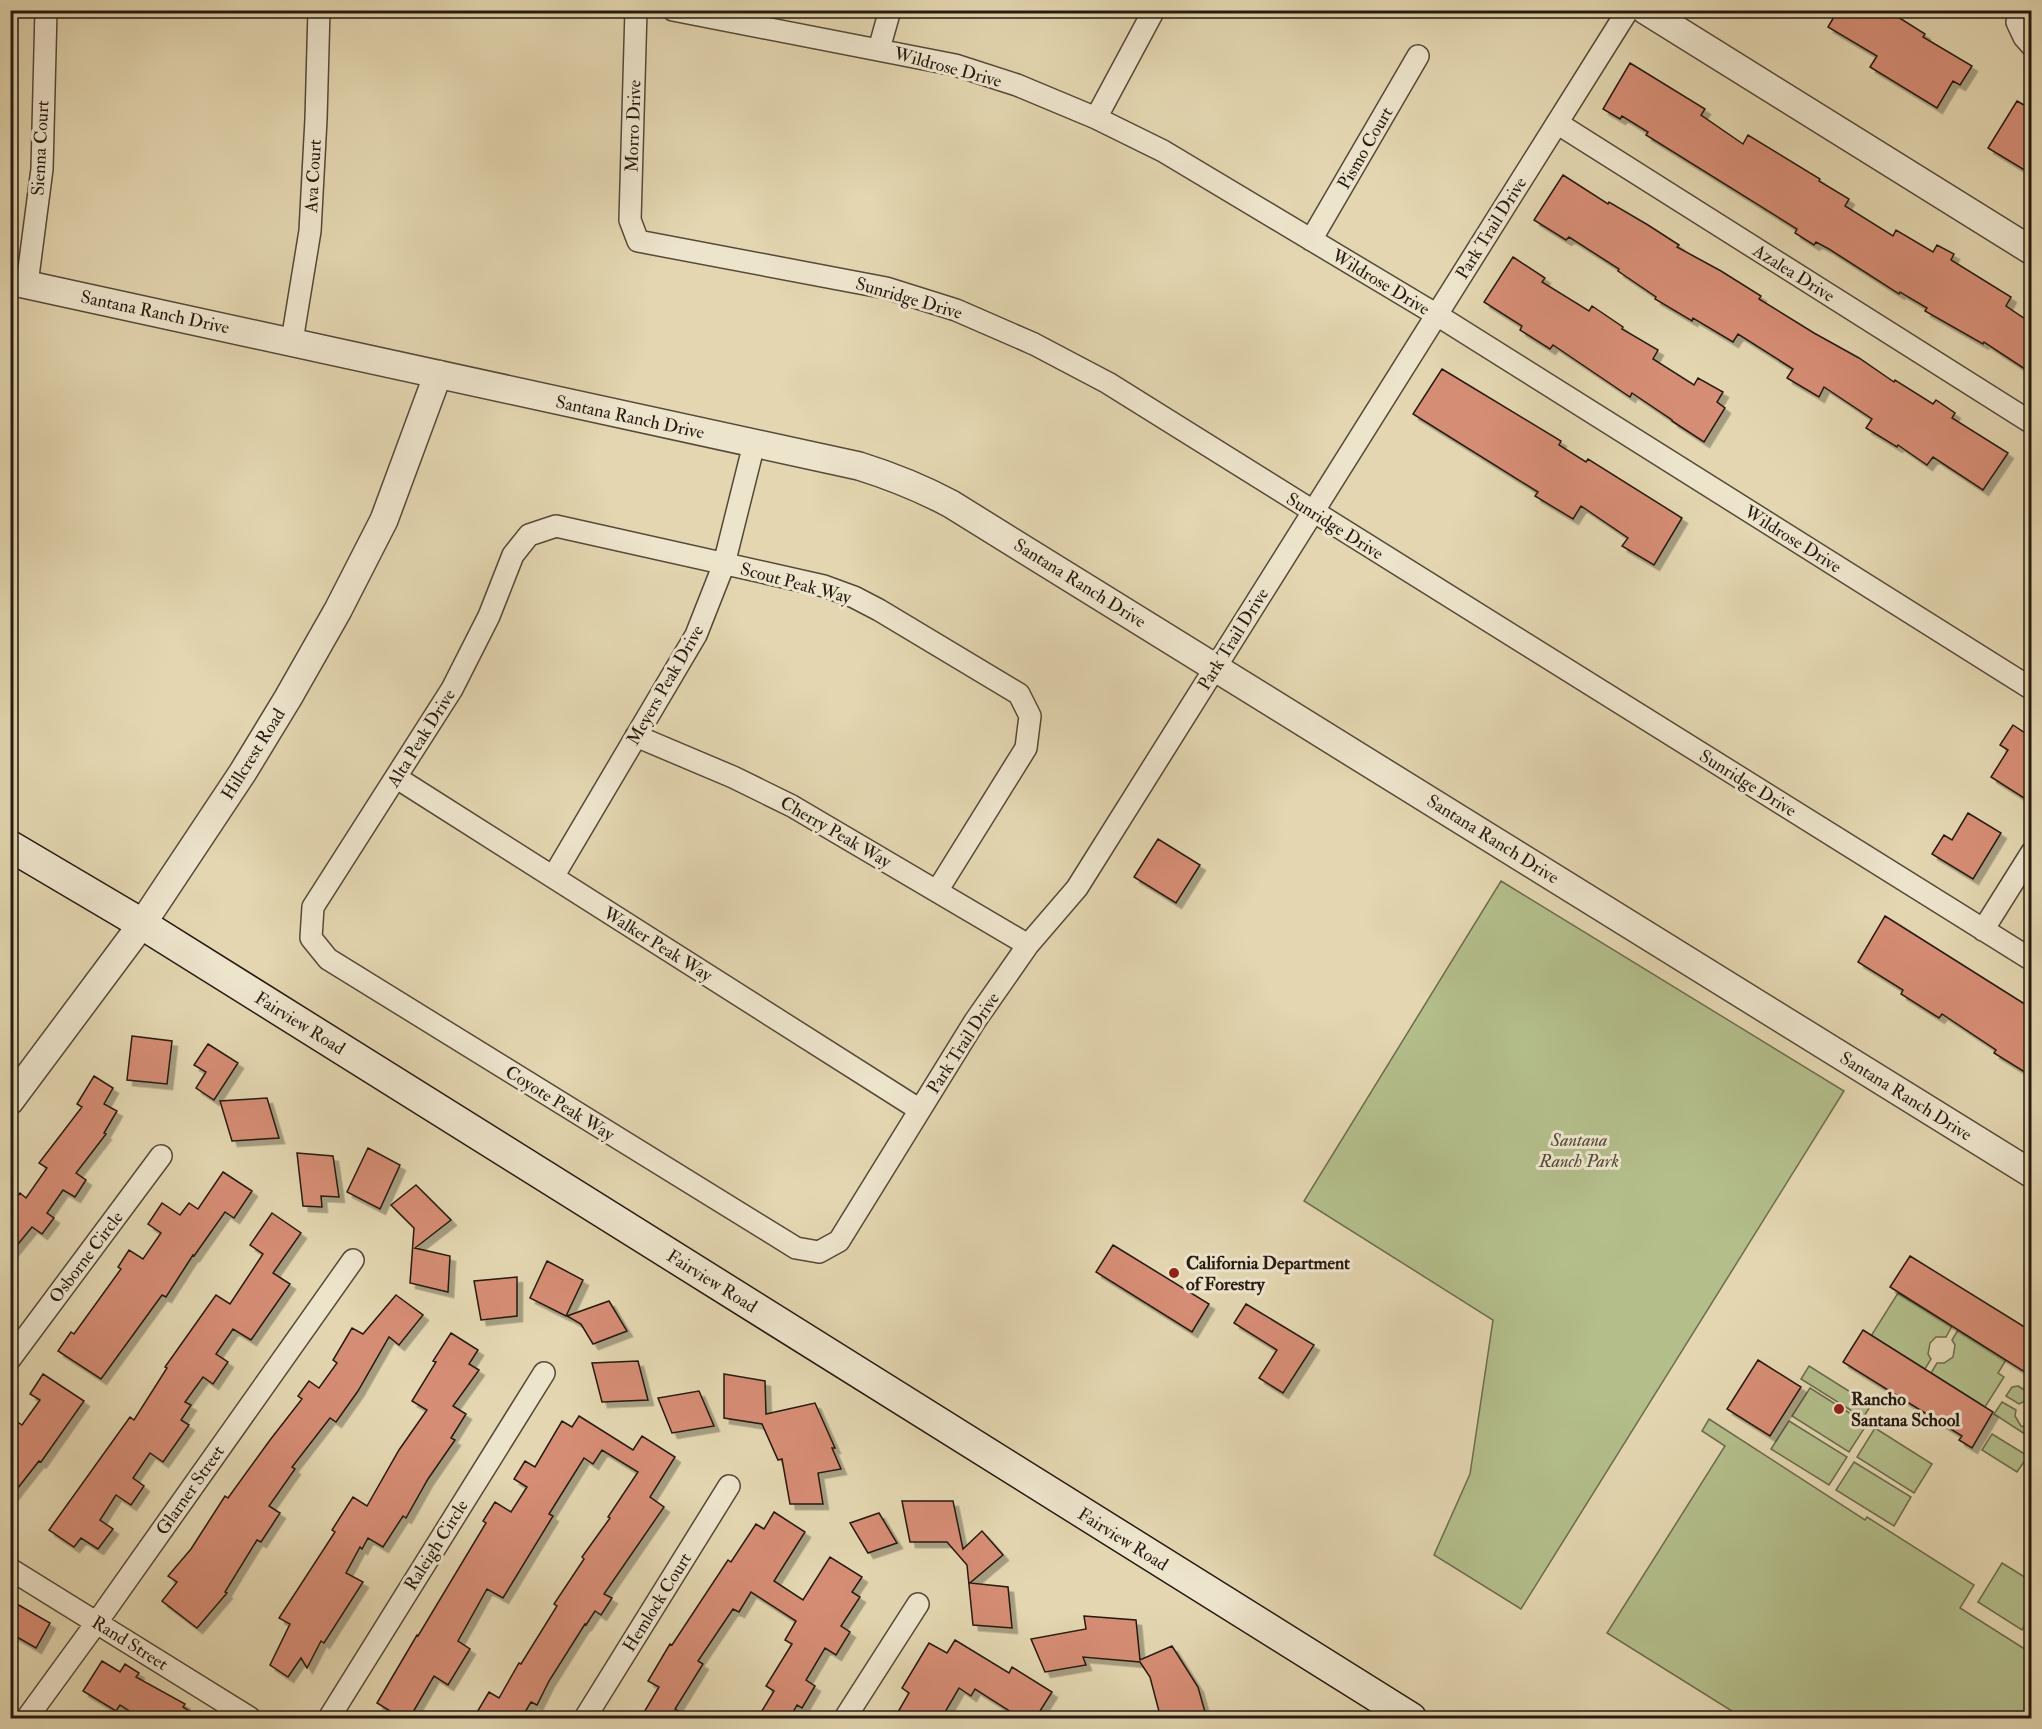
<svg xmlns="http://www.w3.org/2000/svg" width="2042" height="1729" font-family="'IM FELL Double Pica',serif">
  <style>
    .green { fill: #b3be8b; stroke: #6c6c4e; stroke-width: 1.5 }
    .building { fill: #d68d74; stroke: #261a10; stroke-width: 1.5; filter: url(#shadow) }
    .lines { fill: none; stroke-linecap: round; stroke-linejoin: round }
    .minor-casing { stroke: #554938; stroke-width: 24 }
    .tertiary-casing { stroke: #554938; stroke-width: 30 }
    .secondary-casing { stroke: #261a10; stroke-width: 33 }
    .minor { stroke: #ede4cc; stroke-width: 21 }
    .tertiary { stroke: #ede4cc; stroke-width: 27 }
    .secondary { stroke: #ede4cc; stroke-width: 30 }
    .poi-dot { fill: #8f2418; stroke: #ede4cc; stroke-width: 2 }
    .labels { text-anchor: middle; stroke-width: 6; stroke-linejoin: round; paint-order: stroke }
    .street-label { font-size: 18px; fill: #261a10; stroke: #ede4cc }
    .park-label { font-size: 18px; font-style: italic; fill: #504b35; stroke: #ede4cc }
    .poi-label { font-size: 18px; font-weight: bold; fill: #261a10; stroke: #ede4cc; text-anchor: start }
  </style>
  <defs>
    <filter id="shadow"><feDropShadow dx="5.5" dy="5.5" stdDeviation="0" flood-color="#0004"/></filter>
  </defs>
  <rect width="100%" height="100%" fill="#e3d6b0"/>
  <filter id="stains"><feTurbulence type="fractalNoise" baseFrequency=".00333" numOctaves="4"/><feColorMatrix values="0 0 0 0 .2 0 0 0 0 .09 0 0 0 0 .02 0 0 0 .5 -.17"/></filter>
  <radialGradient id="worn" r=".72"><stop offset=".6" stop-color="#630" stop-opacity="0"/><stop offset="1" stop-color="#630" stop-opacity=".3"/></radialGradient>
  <path class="green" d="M1501 881 1844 1091 1521 1609 1434 1555 1470 1474 1493 1320 1304 1201Z
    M1898 1293 1952 1326 1946 1337H1936L1930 1343 1928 1354 1931 1359 1925 1369 1871 1336Z
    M1958 1330 2006 1360 1998 1373 2004 1377 1985 1407 1931 1373 1937 1363H1944L1953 1357 1955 1345 1952 1340Z
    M1809 1366 1871 1405 1863 1418 1801 1379Z
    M2018 1386 2031 1394V1401H2025L2019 1404 2006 1396 2012 1387Z
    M1810 1388 1867 1424 1849 1452 1792 1416Z
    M2002 1402 2016 1410 2015 1416 2021 1426 2031 1428V1438L1994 1414Z
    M1709 1419 1865 1520 1867 1517 1974 1585 1960 1608 2031 1653V1718H1743L1607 1633 1725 1446 1702 1431Z
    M1789 1421 1847 1457 1829 1485 1771 1449Z
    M1875 1428 1932 1464 1914 1493 1857 1457Z
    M1992 1434 2028 1456 2017 1472 1982 1450Z
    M1854 1462 1911 1497 1894 1526 1836 1490Z
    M2002 1563 2031 1581V1614L2022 1630 1978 1602Z"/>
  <path class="building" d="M1838 10H1887L1925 34 1923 37 1972 66 1960 85 1953 81 1937 108 1870 67 1877 56 1828 27Z
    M1630 63 1705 109 1701 115 1743 144 1748 135 1820 179 1819 181 1849 199 1845 206 1893 236 1896 230 1933 252 1937 245 1954 254 1951 260 2011 297 2006 306 2031 323V373L1984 342 1983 344 1925 311 1927 308 1900 292 1899 294 1829 249 1816 242 1814 245 1795 233 1797 229 1646 135 1648 132 1622 116 1620 119 1603 109Z
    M2017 101 2031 109V174L1988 148Z
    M1563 175 1608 204 1609 202 1648 225 1679 245 1677 247 1721 271 1761 296 1759 299 1814 333 1859 358 1894 382 1895 380 1933 404 1936 400 1955 413 1952 418 2008 453 1983 490 1933 457 1927 465 1898 445 1897 447 1866 428 1872 419 1824 387 1819 397 1787 378 1793 369 1738 334 1733 342 1693 318 1692 321 1655 299 1656 297 1618 271 1619 269 1569 237 1566 240 1534 220Z
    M1513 257 1545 278 1542 282 1589 311 1592 306 1623 327 1622 329 1658 350 1653 359 1694 385 1698 378 1723 392 1717 402 1725 408 1704 442 1672 421V420L1632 393 1630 397 1553 345 1550 349 1520 330 1522 326 1484 302Z
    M1442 369 1561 441 1559 445 1586 462 1588 459 1682 518 1654 565 1622 546 1628 538 1581 506 1573 519 1535 496 1538 492 1413 414Z
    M2013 725 2031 737V785L2024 798 1991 777 2008 750 2000 745Z
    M1968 813 2001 833 1973 879 1932 854 1944 835 1952 840Z
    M1158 839 1200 865 1176 903 1134 877Z
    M1885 916 2031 1008V1076L1994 1053 1996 1050 1942 1014 1939 1018 1901 994 1903 990 1858 962Z
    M132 1036 172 1041 167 1084 127 1080Z
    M208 1044 238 1063 214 1100 196 1088 206 1072 194 1065Z
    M94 1076 113 1088 104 1104 117 1111 104 1133 106 1134 76 1173 86 1180 75 1197 63 1190 47 1213 54 1218 42 1234 32 1227 10 1254V1205L20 1193 26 1198 47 1168 39 1163 82 1107 77 1104Z
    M267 1098 279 1138 232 1141 220 1101Z
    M368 1148 400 1165 380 1209 347 1192Z
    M297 1153 333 1156 339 1197 321 1196 322 1207 303 1206Z
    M223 1172 252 1191 234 1218 225 1212 194 1256 193 1255 166 1297 162 1295 101 1379 58 1351 71 1332 74 1334 121 1269 118 1267 129 1250 143 1259 161 1233 148 1224 162 1203 180 1215 189 1203 198 1209Z
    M416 1185 451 1220 415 1248 450 1256 448 1292 410 1283 414 1228 391 1205Z
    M272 1213 301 1233 273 1273 290 1284 251 1340 233 1329 216 1354 228 1362 213 1384 203 1377 185 1402 191 1405 181 1420 189 1425 163 1462 150 1453 133 1478 144 1486 131 1505 116 1495 100 1520 113 1529 98 1549 81 1538 74 1547 49 1530 130 1417 134 1420 167 1368 165 1367 216 1295 230 1304 263 1254 250 1245Z
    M1113 1245 1209 1304 1192 1332 1096 1272Z
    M1910 1256 2031 1331V1376L1890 1287Z
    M547 1261 583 1280 566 1316 530 1298Z
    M517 1277V1316L481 1320 474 1281Z
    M396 1295 423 1315 399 1345 389 1337 358 1391 336 1422 330 1418 292 1467 295 1469 269 1506 280 1513 261 1542 257 1540 225 1592 227 1593 197 1628 162 1601 177 1582 168 1576 191 1549 225 1496 228 1498 270 1440 302 1399 298 1396 309 1381 319 1388 337 1363 333 1360 352 1328 363 1334Z
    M609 1301 627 1331 593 1344 581 1324 567 1316Z
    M1246 1304 1314 1345 1283 1393 1259 1378 1277 1350 1234 1323Z
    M1863 1330 1993 1412 1972 1448 1959 1440 1962 1436 1843 1362Z
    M451 1333 478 1350 469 1364 479 1370 453 1406 466 1414 451 1438 455 1440 428 1479 406 1518 403 1516 383 1547 368 1538 362 1549 360 1547 346 1573 363 1582 324 1643 321 1641 307 1668 301 1658 288 1677 270 1665 290 1624 279 1618 335 1532 332 1530 353 1497 367 1506 399 1450 427 1410 412 1401 436 1362 433 1361Z
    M1758 1360 1801 1387 1770 1436 1727 1409Z
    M638 1361 648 1400 602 1402 592 1363Z
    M43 1374 84 1401 41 1462 39 1461 10 1498V1417L22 1425 40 1400 30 1394Z
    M724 1374 765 1381 766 1414 815 1403 835 1448H832L841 1469 818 1473 823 1504H790L782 1459 778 1460 762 1424 724 1418Z
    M699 1391 714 1426 672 1433 658 1398Z
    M579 1416 633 1450 642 1436 675 1457 650 1497 664 1507 604 1594 612 1598 601 1615 595 1611 586 1625 585 1624 549 1681 537 1705 531 1702 521 1719H473L489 1692 499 1698 519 1663 521 1664 557 1606 554 1604 584 1559 582 1557 610 1518 608 1517 638 1472 602 1450 593 1464 584 1458 549 1514 553 1516 503 1598 487 1589 458 1641 470 1649 448 1685 434 1676 409 1719H403L377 1703 417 1635 418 1636 486 1523 483 1521 495 1502 511 1512 527 1487 514 1479 525 1461 535 1467 562 1421 572 1427Z
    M902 1501H953L963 1549 982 1531 1003 1555 970 1583 1008 1587 1012 1628 973 1625 967 1565 947 1542H910Z
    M774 1512 805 1532 774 1581 803 1600 830 1557 862 1577 852 1592 860 1597 841 1626 850 1632 836 1655 825 1648 806 1680 815 1686 802 1708 797 1705 789 1719H757L774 1691 766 1686 792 1644 785 1640 796 1621 751 1592 739 1612 733 1609 698 1661 703 1664 675 1709 691 1719H640L659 1687 648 1681 670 1644 672 1645 728 1560 731 1562 756 1524 764 1529Z
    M879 1513 897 1543 868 1553 850 1523Z
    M10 1600 50 1623 36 1648 10 1633Z
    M1084 1616 1136 1620 1140 1660 1172 1646 1198 1687 1207 1719H1161L1150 1677 1140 1662 1083 1657 1086 1665 1045 1672 1031 1639 1086 1629Z
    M955 1640 1009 1673 1012 1667 1052 1692 1035 1719H1022L975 1689 971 1696 959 1688 941 1719H910L898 1712 909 1693 902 1688 929 1643 947 1653Z
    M102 1661 120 1672 125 1664 139 1673 136 1677 185 1704 183 1707 202 1719H142L120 1705 116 1711 83 1691Z"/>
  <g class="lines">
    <g class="minor-casing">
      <path id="minor" d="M636 10 630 220 638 241 886 288 956 310 1034 344 1108 383 2032 960
        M673 10 955 65 1017 85 1096 118 1163 151 1437 315 2032 689
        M2017 22 2024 37 2032 46
        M879 49 890 10
        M1096 118 1154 10
        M1557 123 2032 423
        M1311 240 1418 56
        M27 284 42 169 46 10
        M292 341 310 231 316 119 319 10
        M636 736 733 777 792 806 1028 945
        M397 778 920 1110
        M553 877 696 635 724 564 754 444
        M937 891 1026 748 1030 716 1019 694 879 610 854 597 824 586 556 526 529 535 513 555 489 616 452 689 313 907 311 938 328 959 796 1248 819 1252 839 1241 975 1021 1028 945 1077 888 1628 10
        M1983 930 2032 852
        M10 1359 161 1156
        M10 1569 250 1718
        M27 1718 97 1622 353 1260
        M329 1718 544 1373
        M585 1718 729 1486
        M845 1718 918 1604"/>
    </g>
    <g class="tertiary-casing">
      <path id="tertiary" d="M1645 10 2032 251
        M10 281 859 466C891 476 921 488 951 504L2032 1174
        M10 1101 142 924 243 772 288 698 338 610 384 520 438 374"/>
    </g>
    <g class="secondary-casing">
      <path id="secondary" d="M10 846 142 924 1411 1718"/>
    </g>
    <use href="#minor" class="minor"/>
    <use href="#tertiary" class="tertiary"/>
    <use href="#secondary" class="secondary"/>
  </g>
  <g class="poi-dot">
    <circle cx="1174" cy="1273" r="6"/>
    <circle cx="1839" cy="1409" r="6"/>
  </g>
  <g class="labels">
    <g class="street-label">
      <text transform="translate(948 67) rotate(15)" y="6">Wildrose Drive</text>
      <text transform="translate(633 126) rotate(-88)" y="6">Morro Drive</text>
      <text transform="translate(40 148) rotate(-87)" y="6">Sienna Court</text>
      <text transform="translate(1365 148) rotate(-60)" y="6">Pismo Court</text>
      <text transform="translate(313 176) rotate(-87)" y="6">Ava Court</text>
      <text transform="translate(1491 228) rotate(-58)" y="6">Park Trail Drive</text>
      <text transform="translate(1794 273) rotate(32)" y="6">Azalea Drive</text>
      <text transform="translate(1381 282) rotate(31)" y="6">Wildrose Drive</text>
      <text transform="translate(909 298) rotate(16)" y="6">Sunridge Drive</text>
      <text transform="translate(155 312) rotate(12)" y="6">Santana Ranch Drive</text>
      <text transform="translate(630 417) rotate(12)" y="6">Santana Ranch Drive</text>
      <text transform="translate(1335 526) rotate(32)" y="6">Sunridge Drive</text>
      <text transform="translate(1793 539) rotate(32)" y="6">Wildrose Drive</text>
      <text transform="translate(796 583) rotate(15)" y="6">Scout Peak Way</text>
      <text transform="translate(1080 583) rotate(32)" y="6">Santana Ranch Drive</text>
      <text transform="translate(1233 639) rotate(-58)" y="6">Park Trail Drive</text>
      <text transform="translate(665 685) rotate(-60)" y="6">Meyers Peak Drive</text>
      <text transform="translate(421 738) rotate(-58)" y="6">Alta Peak Drive</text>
      <text transform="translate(253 754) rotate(-58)" y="6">Hillcrest Road</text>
      <text transform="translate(1748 783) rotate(32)" y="6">Sunridge Drive</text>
      <text transform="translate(836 832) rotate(30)" y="6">Cherry Peak Way</text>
      <text transform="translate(1493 839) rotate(32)" y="6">Santana Ranch Drive</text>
      <text transform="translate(658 944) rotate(32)" y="6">Walker Peak Way</text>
      <text transform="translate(300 1023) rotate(32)" y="6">Fairview Road</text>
      <text transform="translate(963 1043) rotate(-57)" y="6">Park Trail Drive</text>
      <text transform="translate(1906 1096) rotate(32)" y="6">Santana Ranch Drive</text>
      <text transform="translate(560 1103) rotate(32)" y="6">Coyote Peak Way</text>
      <text transform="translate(86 1257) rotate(-53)" y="6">Osborne Circle</text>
      <text transform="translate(712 1281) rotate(32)" y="6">Fairview Road</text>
      <text transform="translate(190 1490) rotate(-55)" y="6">Glarner Street</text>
      <text transform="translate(1123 1539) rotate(32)" y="6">Fairview Road</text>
      <text transform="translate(436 1545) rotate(-58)" y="6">Raleigh Circle</text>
      <text transform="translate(657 1602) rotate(-58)" y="6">Hemlock Court</text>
      <text transform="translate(130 1643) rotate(32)" y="6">Rand Street</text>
    </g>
    <g class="park-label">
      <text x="1579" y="1146">Santana<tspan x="1579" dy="21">Ranch Park</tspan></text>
    </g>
    <g class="poi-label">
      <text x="1186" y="1269">California Department<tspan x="1186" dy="21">of Forestry</tspan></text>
      <text x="1851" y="1405">Rancho<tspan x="1851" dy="21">Santana School</tspan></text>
    </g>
  </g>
  <rect width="2042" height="1729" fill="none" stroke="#e3d6b0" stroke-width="36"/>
  <rect x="12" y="12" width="2018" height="1705" fill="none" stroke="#261a10" stroke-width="3"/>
  <rect x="18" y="18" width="2006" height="1693" fill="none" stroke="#261a10" stroke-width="1.5"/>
  <rect width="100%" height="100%" filter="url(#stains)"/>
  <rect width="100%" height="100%" fill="url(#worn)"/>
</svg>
